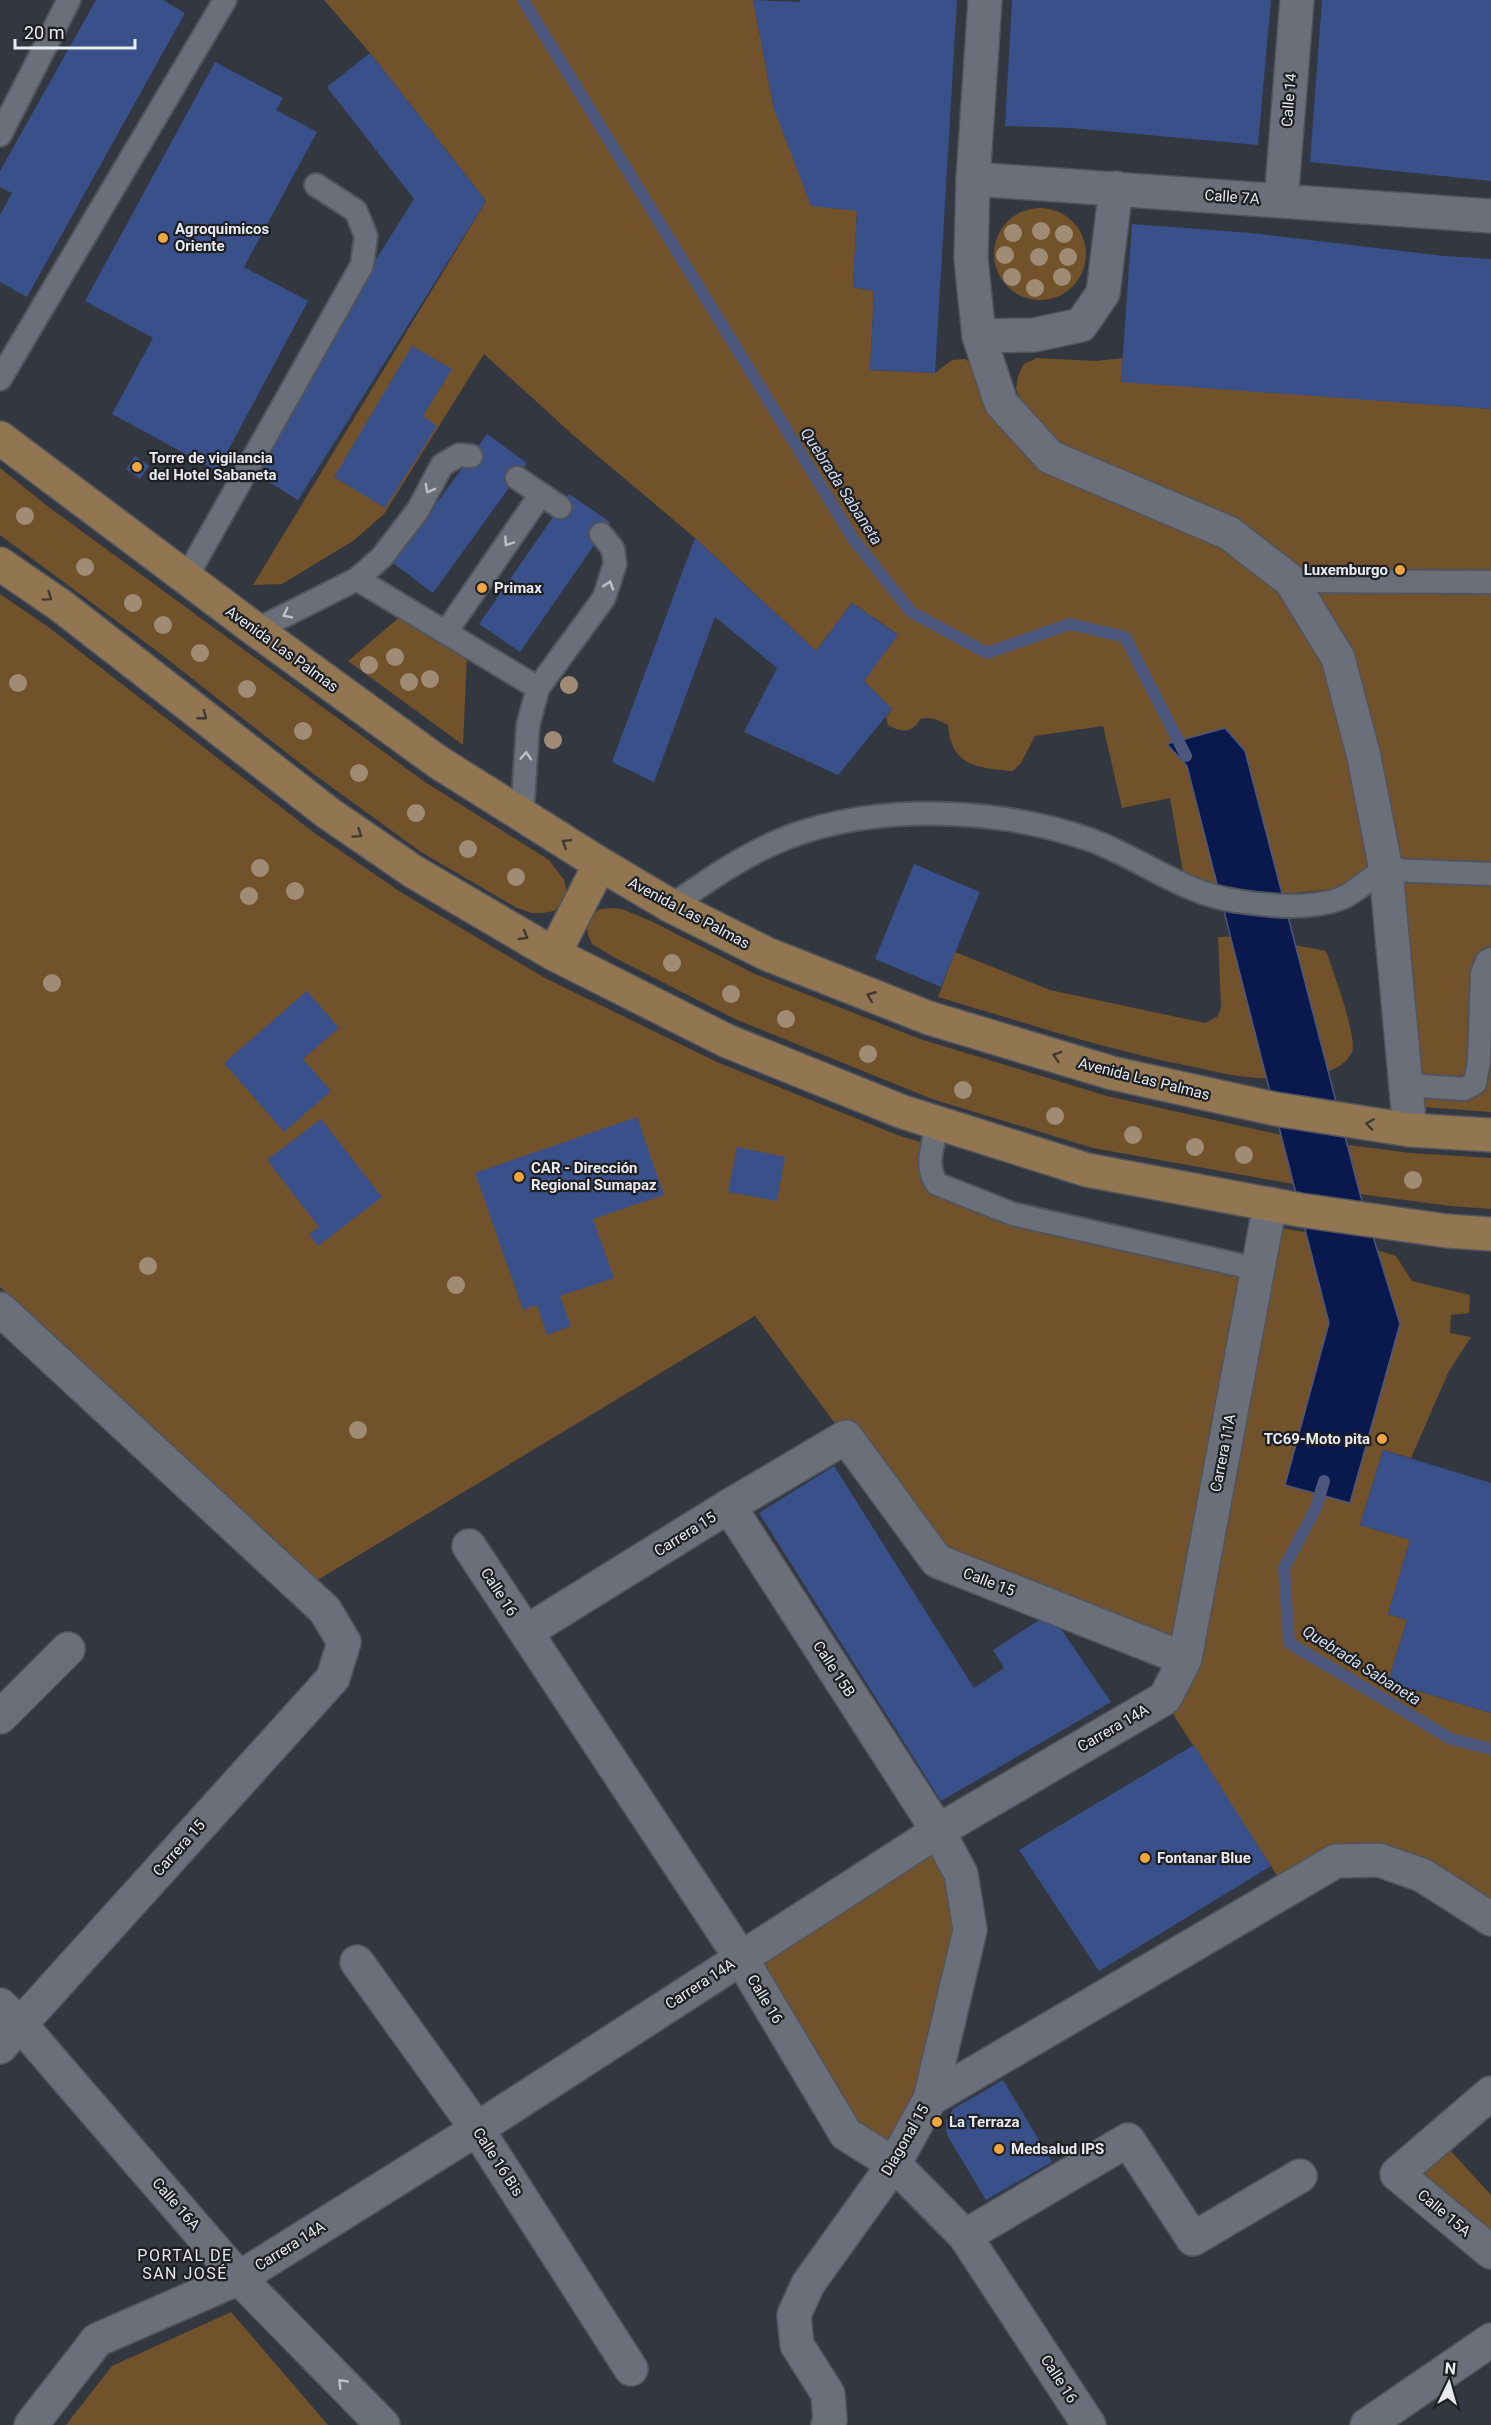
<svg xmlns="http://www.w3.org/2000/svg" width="1491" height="2425" font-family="Roboto,sans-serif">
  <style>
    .green { fill: #71522b }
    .water { fill: #09184d; stroke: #4c577e; stroke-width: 1.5 }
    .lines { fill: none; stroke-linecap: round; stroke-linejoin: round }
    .stream { stroke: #4c577e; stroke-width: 12 }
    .building { fill: #39508b }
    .lane-casing { stroke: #51545c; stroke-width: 26 }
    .street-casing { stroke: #51545c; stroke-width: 36 }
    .primary-casing { stroke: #51545c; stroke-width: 36 }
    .lane { stroke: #6a6f79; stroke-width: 22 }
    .street { stroke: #6a6f79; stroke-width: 33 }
    .primary { stroke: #927551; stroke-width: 33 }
    .tree { fill: #a08c75 }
    .oneway { stroke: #bdc0c7 }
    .oneway2 { stroke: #403931 }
    .poi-dot { fill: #f0a63f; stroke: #1d1f23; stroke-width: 2 }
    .labels { text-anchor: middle; stroke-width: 4.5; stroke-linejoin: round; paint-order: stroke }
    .street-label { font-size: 15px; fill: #e9ebf1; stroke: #1d1f23 }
    .poi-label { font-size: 15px; font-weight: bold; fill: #e9ebf1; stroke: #1d1f23; text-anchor: start }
    .water-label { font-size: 16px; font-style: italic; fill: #d4dcee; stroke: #1d1f23 }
    .neighbourhood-label { font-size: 16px; letter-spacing: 1.5px; fill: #e9ebf1; stroke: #1d1f23 }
  </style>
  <rect width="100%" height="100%" fill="#333740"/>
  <path class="green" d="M324 0H753L774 109 857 211 853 287 874 291 870 370 935 373 952 360 966 359 974 368 987 413 1044 472 1219 544 1282 597 1324 661 1374 870 1350 885 1325 890 1273 895 1210 886 1183 872 1170 798 1122 808 1103 726 1035 736 1021 763 1013 771C979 768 951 767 948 725 938 720 931 716 920 719 913 733 901 733 888 725L886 717 892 709 864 681 897 634 852 603 816 651 695 538 573 435 484 354 384 514 353 541 282 584 253 585 486 201 370 53Z
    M994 254a46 46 0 1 1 92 0a46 46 0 1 1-92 0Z
    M1037 358 1096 361 1123 358 1121 381 1491 409V1112L1423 1107 1399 859 1301 570 1062 445 1023 405 1016 389 1018 376 1024 364Z
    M0 468 50 508 425 782 549 860 564 880 567 892 562 904 554 911 543 913H532L517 908 421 852 315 775 157 651 0 535Z
    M0 594 47 626 313 832 399 891 545 978 717 1062 900 1136 924 1143C921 1162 917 1176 930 1190L1242 1274 1173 1638 948 1550 837 1426 755 1316 316 1581 0 1287Z
    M401 616 467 657 463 745 348 661Z
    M612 908 622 909 651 921 755 974 920 1039 1107 1096 1281 1135 1293 1184 1093 1148 932 1099 735 1019 617 959 592 944 588 935 587 925 590 917 600 909Z
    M1246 936 1326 951C1332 968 1358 1038 1352 1052 1339 1082 1274 1080 1247 1077 1226 1075 1205 1069 1184 1065 1101 1048 1020 1021 938 997L955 952 1050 990 1205 1023 1218 1016 1221 1007 1218 937Z
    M1348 1145 1411 1153 1491 1158V1209L1450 1206 1360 1194Z
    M1280 1228 1335 1237 1396 1256 1412 1281 1470 1295 1469 1313 1451 1315 1450 1333 1471 1337 1449 1371 1411 1458 1383 1450 1360 1525 1410 1540 1388 1614 1407 1620 1388 1682 1491 1713V1902L1429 1862 1278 1877 1171 1711Z
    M932 1844 952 1874 959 1933 922 2083 889 2150 853 2127 752 1961Z
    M1449 2149 1491 2195V2233L1419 2173Z
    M231 2312 328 2425H66L112 2366Z"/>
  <path class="water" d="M1225 728 1245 751 1360 1194 1400 1324 1350 1503 1285 1485 1329 1323 1187 766 1167 744Z"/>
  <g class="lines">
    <path class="stream" d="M523 0 854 540 911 612 987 653 1070 624 1125 637 1186 756
      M1324 1481 1316 1508 1284 1568 1289 1643 1451 1739 1491 1749"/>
  </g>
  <path class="building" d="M96 0H163L185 13 27 297 0 282V215L12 193 0 187V171Z
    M753 0 800 2V0H957L935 373 870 370 874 291 853 287 857 211 811 206 774 109Z
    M1012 0H1271L1258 145 1072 128 1005 126Z
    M1322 0H1491V181L1310 162Z
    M370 53 486 201 298 500 254 473 278 415 414 199 327 87Z
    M215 62 283 98 276 110 317 132 244 267 308 301 217 471 112 414 153 338 85 301Z
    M1132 224 1251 233 1444 256 1491 259V409L1121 382Z
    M412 346 452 369 423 416 437 426 385 508 334 477Z
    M487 434 527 463 433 593 393 563Z
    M135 456 149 466 140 479 126 469Z
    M569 494 610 522 520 652 479 624Z
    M695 538 816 651 852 603 898 635 864 681 892 709 838 775 744 732 777 668 715 617 654 782 612 762Z
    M914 864 980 892 941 987 875 959Z
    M307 991 339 1028 303 1059 331 1091 284 1132 224 1063Z
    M637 1117 664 1195 593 1219 614 1278 560 1296 571 1326 547 1335 537 1305 523 1310 475 1173Z
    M321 1119 382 1197 318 1246 309 1234 319 1227 267 1160Z
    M737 1147 785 1157 777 1201 728 1192Z
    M1383 1450 1491 1483V1713L1388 1682 1407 1620 1388 1614 1410 1540 1360 1525Z
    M834 1466 974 1688 1004 1668 993 1650 1050 1613 1111 1702 941 1801 759 1513Z
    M1194 1745 1271 1866 1099 1971 1019 1850Z
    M1003 2080 1052 2162 986 2200 947 2135 946 2121 953 2109Z"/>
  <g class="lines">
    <g class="lane-casing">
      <path id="lane" d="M0 135 69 0
        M0 379 225 0
        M517 478 560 507
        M186 578 362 265 366 236 356 211 316 185
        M357 579 538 688
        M1291 581 1491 582
        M256 630 357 579 382 557 418 510 442 465 459 455 471 456
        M446 632 541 494
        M522 815 528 725 538 688 604 598 615 564 613 549 601 534
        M671 906C714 876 758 845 809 830 896 804 1006 810 1091 840 1140 858 1184 894 1237 901 1268 906 1315 910 1344 897 1357 891 1375 873 1387 870 1395 869 1406 871 1414 871 1440 872 1465 873 1491 874
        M1407 1085 1464 1089 1475 1083 1479 1061 1482 973 1487 961 1491 959
        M938 1124C933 1144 924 1166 937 1184L1013 1214 1257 1269"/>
    </g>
    <g class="street-casing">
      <path id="street" d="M985 0 973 179 971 259 979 336 1001 403 1050 457 1229 533 1291 581 1338 658 1364 757 1386 870 1410 1130
        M973 179 1491 216
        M1281 201 1297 0
        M979 336 1034 335 1081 325 1103 293 1116 188
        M0 1309 325 1610 344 1642 333 1678 0 2047
        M729 1506 938 1831 961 1874 970 1930 930 2099 894 2164 808 2284 794 2315 797 2345 828 2394 830 2420 828 2425
        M469 1546 741 1958 846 2134 894 2164 965 2236 1089 2425
        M526 1632 729 1506 846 1437 937 1561 1185 1659
        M0 1717 68 1649
        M357 1962 477 2129 631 2369
        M0 2005 20 2024 239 2278 383 2425
        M1491 2093 1397 2174 1491 2252
        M930 2099 1336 1861 1379 1860 1422 1875 1491 1919
        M965 2236 1128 2140 1193 2239 1300 2176
        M31 2425 97 2340 239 2278 477 2129 938 1831 1165 1698 1185 1659 1270 1204
        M1367 2425 1491 2340"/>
    </g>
    <g class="primary-casing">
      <path id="primary" d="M0 438 256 630 438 762 600 864 671 906 767 954 929 1018 1112 1073 1275 1109 1410 1130 1491 1135
        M0 564 60 605 328 813 414 872 554 954 727 1041 903 1112 1087 1170 1300 1210 1447 1231 1491 1234
        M554 954 600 864"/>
    </g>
    <use href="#lane" class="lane"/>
    <use href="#street" class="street"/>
    <use href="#primary" class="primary"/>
  </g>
  <g class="tree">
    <circle cx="1041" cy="231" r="9"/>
    <circle cx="1013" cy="233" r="9"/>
    <circle cx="1064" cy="234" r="9"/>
    <circle cx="1005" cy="255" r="9"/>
    <circle cx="1039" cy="257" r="9"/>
    <circle cx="1068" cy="257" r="9"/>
    <circle cx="1012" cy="277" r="9"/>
    <circle cx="1062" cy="277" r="9"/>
    <circle cx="1035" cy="288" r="9"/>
    <circle cx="25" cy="516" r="9"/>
    <circle cx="85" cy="567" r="9"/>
    <circle cx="133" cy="603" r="9"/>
    <circle cx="163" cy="625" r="9"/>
    <circle cx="200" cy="653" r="9"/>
    <circle cx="395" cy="657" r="9"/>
    <circle cx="369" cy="665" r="9"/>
    <circle cx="430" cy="679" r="9"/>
    <circle cx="409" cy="682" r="9"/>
    <circle cx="18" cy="683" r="9"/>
    <circle cx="569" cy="685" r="9"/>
    <circle cx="247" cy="689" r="9"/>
    <circle cx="303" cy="731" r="9"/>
    <circle cx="553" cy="740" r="9"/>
    <circle cx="359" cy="773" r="9"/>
    <circle cx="416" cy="813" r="9"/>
    <circle cx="468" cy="849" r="9"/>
    <circle cx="260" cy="868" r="9"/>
    <circle cx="516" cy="877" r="9"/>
    <circle cx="295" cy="891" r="9"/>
    <circle cx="249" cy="896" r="9"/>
    <circle cx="672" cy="963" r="9"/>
    <circle cx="52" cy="983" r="9"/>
    <circle cx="731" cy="994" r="9"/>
    <circle cx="786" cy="1019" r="9"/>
    <circle cx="868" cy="1054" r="9"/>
    <circle cx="963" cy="1090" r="9"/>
    <circle cx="1055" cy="1116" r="9"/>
    <circle cx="1133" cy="1135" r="9"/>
    <circle cx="1195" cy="1147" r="9"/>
    <circle cx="1244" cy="1155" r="9"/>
    <circle cx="1413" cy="1180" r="9"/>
    <circle cx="148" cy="1266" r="9"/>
    <circle cx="456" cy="1285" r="9"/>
    <circle cx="358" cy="1430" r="9"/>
  </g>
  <defs><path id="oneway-chevron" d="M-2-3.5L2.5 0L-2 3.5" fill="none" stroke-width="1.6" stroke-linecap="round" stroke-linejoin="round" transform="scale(1.5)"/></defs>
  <g class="oneway">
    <use href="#oneway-chevron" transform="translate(429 489) rotate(118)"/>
    <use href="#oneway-chevron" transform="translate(508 542) rotate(124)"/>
    <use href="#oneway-chevron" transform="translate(609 585) rotate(-72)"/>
    <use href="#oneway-chevron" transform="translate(287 614) rotate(153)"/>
    <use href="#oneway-chevron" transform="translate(526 756) rotate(-86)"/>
    <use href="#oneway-chevron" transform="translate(342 2383) rotate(-134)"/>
  </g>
  <g class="oneway2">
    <use href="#oneway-chevron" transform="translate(48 597) rotate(35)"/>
    <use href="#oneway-chevron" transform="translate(203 716) rotate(38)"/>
    <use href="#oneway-chevron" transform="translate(358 834) rotate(35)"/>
    <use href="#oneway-chevron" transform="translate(566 843) rotate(-148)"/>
    <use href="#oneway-chevron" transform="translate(524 936) rotate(30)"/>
    <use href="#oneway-chevron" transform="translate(871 996) rotate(-158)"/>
    <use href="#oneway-chevron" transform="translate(1057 1056) rotate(-163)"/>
    <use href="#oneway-chevron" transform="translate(1370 1124) rotate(-172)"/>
  </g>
  <g class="poi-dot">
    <circle cx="163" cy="238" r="6"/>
    <circle cx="137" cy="467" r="6"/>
    <circle cx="1400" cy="570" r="6"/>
    <circle cx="482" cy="588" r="6"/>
    <circle cx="519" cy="1177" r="6"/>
    <circle cx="1382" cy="1439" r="6"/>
    <circle cx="1145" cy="1858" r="6"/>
    <circle cx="937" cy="2122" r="6"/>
    <circle cx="999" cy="2149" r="6"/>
  </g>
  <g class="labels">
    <g class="street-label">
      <text transform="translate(1289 100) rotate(-85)" y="5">Calle 14</text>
      <text transform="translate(1232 197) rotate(4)" y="5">Calle 7A</text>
      <text transform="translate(282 649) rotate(36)" y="5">Avenida Las Palmas</text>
      <text transform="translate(689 913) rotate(28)" y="5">Avenida Las Palmas</text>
      <text transform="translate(1144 1079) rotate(14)" y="5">Avenida Las Palmas</text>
      <text transform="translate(1223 1453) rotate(-79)" y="5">Carrera 11A</text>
      <text transform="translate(685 1534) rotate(-32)" y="5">Carrera 15</text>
      <text transform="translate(989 1582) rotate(21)" y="5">Calle 15</text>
      <text transform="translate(499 1592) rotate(57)" y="5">Calle 16</text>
      <text transform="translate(834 1669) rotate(57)" y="5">Calle 15B</text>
      <text transform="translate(1113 1728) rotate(-30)" y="5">Carrera 14A</text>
      <text transform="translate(179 1848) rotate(-48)" y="5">Carrera 15</text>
      <text transform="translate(700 1984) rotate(-33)" y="5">Carrera 14A</text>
      <text transform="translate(765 1999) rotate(59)" y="5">Calle 16</text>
      <text transform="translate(905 2140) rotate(-60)" y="5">Diagonal 15</text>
      <text transform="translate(498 2162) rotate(57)" y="5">Calle 16 Bis</text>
      <text transform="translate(176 2204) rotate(49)" y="5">Calle 16A</text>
      <text transform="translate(1444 2213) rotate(40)" y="5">Calle 15A</text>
      <text transform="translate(290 2246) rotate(-32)" y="5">Carrera 14A</text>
      <text transform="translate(1059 2379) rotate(57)" y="5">Calle 16</text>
    </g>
    <g class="poi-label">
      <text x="175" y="234">Agroquimicos<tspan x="175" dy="17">Oriente</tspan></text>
      <text x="149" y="463">Torre de vigilancia<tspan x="149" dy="17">del Hotel Sabaneta</tspan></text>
      <text x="1388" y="575" text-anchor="end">Luxemburgo</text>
      <text x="494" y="593">Primax</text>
      <text x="531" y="1173">CAR - Dirección<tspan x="531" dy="17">Regional Sumapaz</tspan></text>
      <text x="1370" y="1444" text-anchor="end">TC69-Moto pita</text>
      <text x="1157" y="1863">Fontanar Blue</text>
      <text x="949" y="2127">La Terraza</text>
      <text x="1011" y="2154">Medsalud IPS</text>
    </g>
    <g class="water-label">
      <text transform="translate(842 486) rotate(57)" y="6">Quebrada Sabaneta</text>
      <text transform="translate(1362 1665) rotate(32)" y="6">Quebrada Sabaneta</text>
    </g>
    <g class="neighbourhood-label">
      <text x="185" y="2261">PORTAL DE<tspan x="185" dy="18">SAN JOSÉ</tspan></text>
    </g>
  </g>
  <g transform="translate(1449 2383) rotate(5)" stroke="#1d1f23" stroke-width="4.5" paint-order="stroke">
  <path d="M0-4.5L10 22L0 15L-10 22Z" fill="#e9ebf1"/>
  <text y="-9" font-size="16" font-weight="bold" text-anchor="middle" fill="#e9ebf1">N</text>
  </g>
  <path d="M15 39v9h120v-9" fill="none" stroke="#e9ebf1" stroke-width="3"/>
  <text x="24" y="39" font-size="18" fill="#e9ebf1" stroke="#1d1f23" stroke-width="4.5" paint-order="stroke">20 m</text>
</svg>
